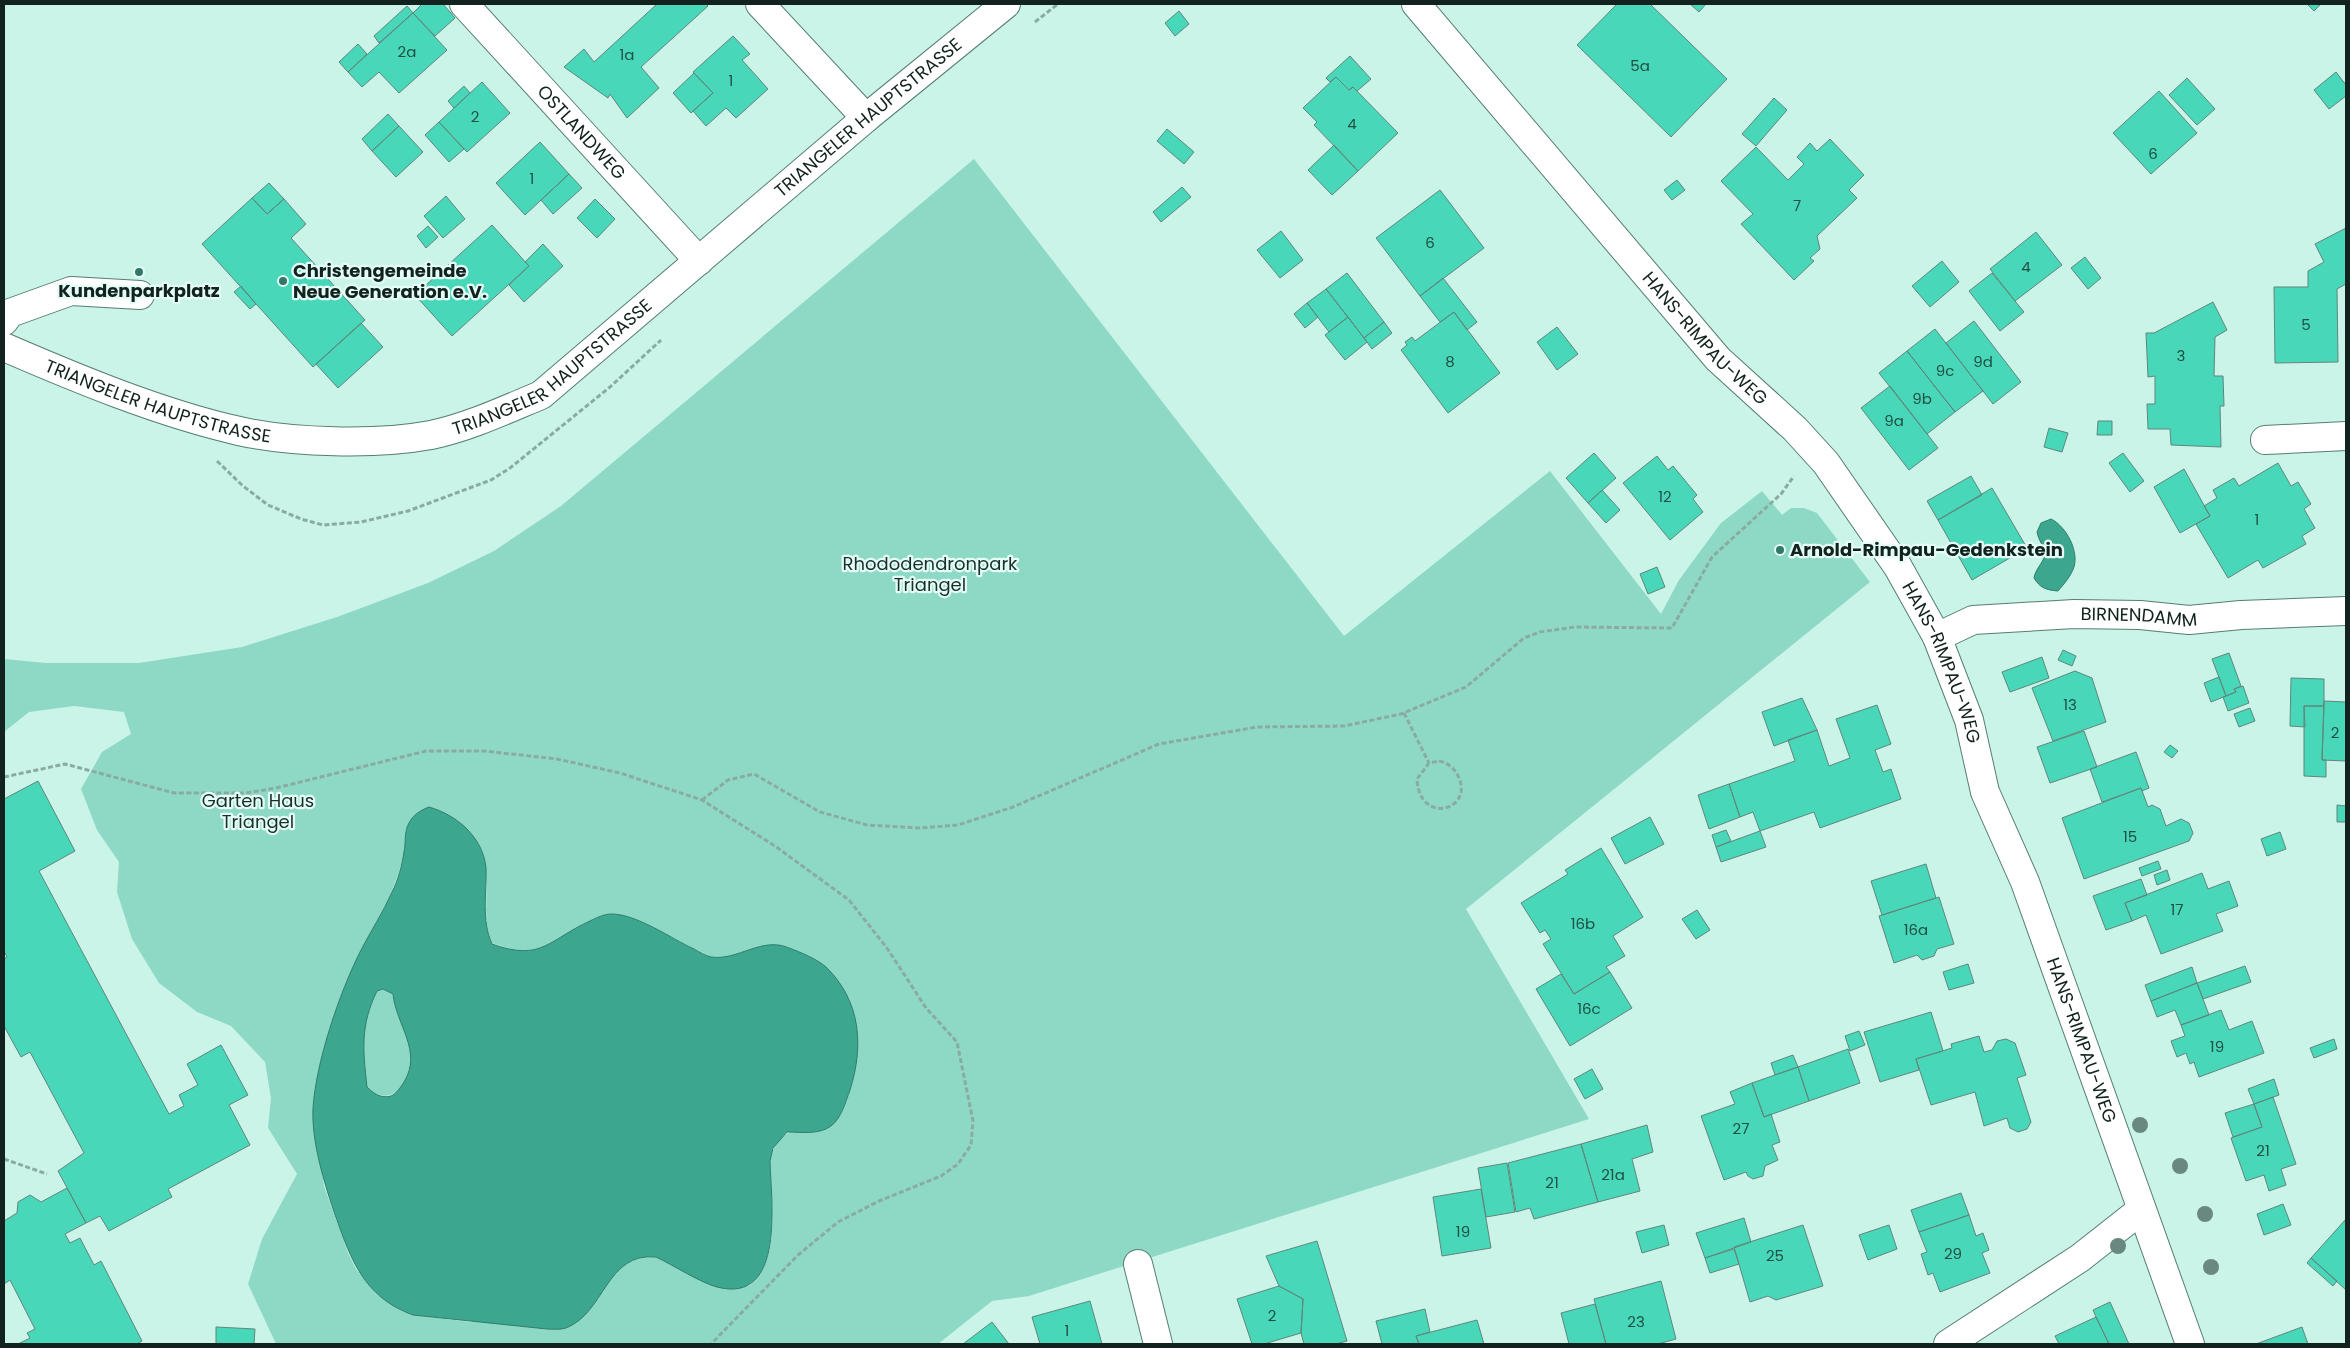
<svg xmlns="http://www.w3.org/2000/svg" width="2350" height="1348" font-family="Poppins,sans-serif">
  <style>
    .green { fill: #8ed9c5; fill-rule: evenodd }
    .water { fill: #3ca68f; stroke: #2f7e6d; fill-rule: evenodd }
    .building { fill: #48d7b8; stroke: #5f877c }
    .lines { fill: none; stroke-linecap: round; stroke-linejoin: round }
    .minor-casing { stroke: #567d73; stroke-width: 30 }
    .path { stroke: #8aaba2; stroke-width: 3; stroke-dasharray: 5 2.5; stroke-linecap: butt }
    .minor { stroke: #fff; stroke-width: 28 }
    .tree { fill: #698880 }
    .poi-dot { fill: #357767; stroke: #e4fdf6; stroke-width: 2 }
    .labels { text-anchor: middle; stroke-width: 4.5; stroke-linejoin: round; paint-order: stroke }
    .number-label { font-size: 15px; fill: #204f44 }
    .street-label { font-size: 18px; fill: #12221e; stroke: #e4fdf6 }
    .poi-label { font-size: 18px; font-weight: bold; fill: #12221e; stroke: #e4fdf6; text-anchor: start }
    .park-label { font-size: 18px; fill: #19302a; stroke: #e4fdf6 }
  </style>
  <rect width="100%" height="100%" fill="#caf4e8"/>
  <path class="green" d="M974 159 1344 636 1550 471 1661 614 1679 580 1721 523 1762 491 1782 515 1791 508H1804L1817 513 1870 582 1466 909 1589 1119 1029 1296 992 1301 938 1344H276L248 1284 262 1239 297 1174 268 1128 271 1098 265 1062 231 1026 197 1012 159 983 132 939 117 892 119 862 97 830 81 789 102 752 131 734 124 712 74 706 29 712 4 732V659L46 663H139L242 647 337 617 428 583 494 551 561 506ZM406 829 469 830C476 841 483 853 485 866 490 893 481 918 492 943L520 952 545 947 583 924 636 919 710 957 824 966 850 1000 853 1080 847 1100 836 1122C805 1128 777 1125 770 1161 771 1199 782 1261 749 1286L680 1269 656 1257 646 1256 626 1263 613 1276 589 1310 470 1322 413 1315 400 1310 376 1294 356 1269 348 1253 324 1186 313 1109 360 952 385 908 399 872 404 854Z
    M383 989 393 994C396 1016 407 1028 411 1049 416 1075 394 1113 367 1087 363 1049 359 1027 377 991Z"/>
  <path class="water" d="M2051 519C2066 526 2079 551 2074 567 2071 576 2064 584 2058 591 2046 590 2040 588 2034 578 2035 569 2046 560 2045 552 2043 545 2038 539 2037 532L2041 523Z
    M429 807C457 815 483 837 486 868 487 894 481 919 492 944 542 962 548 940 590 921 596 918 604 914 611 914 637 914 670 938 694 949 699 952 706 956 711 957 738 961 762 936 789 948 800 952 817 959 826 967 861 1001 864 1046 850 1090 846 1101 841 1119 831 1126 819 1135 801 1132 787 1132L773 1148 770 1161C771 1200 786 1305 717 1287 701 1283 673 1265 656 1257 606 1252 605 1313 566 1328 560 1330 553 1329 547 1329L413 1315C369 1299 354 1268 339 1226 327 1192 311 1144 313 1108 316 1062 339 994 360 952 370 932 383 913 392 892 398 880 402 866 404 852 406 843 404 831 409 823 413 815 421 810 429 807ZM383 989 393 994C396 1025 423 1051 404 1082 401 1087 396 1094 391 1096 381 1099 373 1093 367 1087 363 1050 360 1026 377 991Z"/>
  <path class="building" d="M422 4H443L455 18 435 36 413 13Z
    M657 4H706L708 6 641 67 659 88 627 118 610 94 608 98 564 67 584 49 594 62Z
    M1617 4H1650L1727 79 1671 137 1577 45Z
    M1690 4H1706L1699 12Z
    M2307 4H2321L2314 11Z
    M407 6 413 13 379 43 374 36Z
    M1179 11 1189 24 1175 36 1165 23Z
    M413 13 447 50 399 93 379 72 362 87 348 72Z
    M733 36 750 54 742 60 768 89 736 118 726 108 706 126 693 111 713 93 693 72Z
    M358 44 367 54 348 72 339 62Z
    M1350 56 1371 79 1357 91 1353 87 1349 90 1336 77 1330 82 1326 78Z
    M2336 72 2346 85V96L2329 109 2314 90Z
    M694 73 713 93 691 113 673 93Z
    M1336 77 1349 90 1353 87 1398 133 1358 171 1314 125 1317 122 1303 108Z
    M2187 78 2215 109 2197 125 2169 95Z
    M482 82 510 113 467 152 439 122Z
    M464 86 470 93 454 108 448 101Z
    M2159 91 2197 133 2151 174 2113 133Z
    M1774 98 1787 110 1756 146 1742 134Z
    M388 114 399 126 372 151 362 139Z
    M439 122 464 149 449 162 425 135Z
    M399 126 423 152 396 177 372 151Z
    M1167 129 1194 152 1184 164 1157 141Z
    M1830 139 1864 175 1849 190 1857 198 1817 236 1820 249 1810 258 1814 261 1794 280 1741 224 1753 214 1721 181 1756 147 1788 180 1804 164 1797 157 1810 143 1817 151Z
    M540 142 569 174 525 215 496 183Z
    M1334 145 1358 171 1332 195 1308 170Z
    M569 174 582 188 553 214 541 200Z
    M1677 180 1685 190 1672 200 1664 190Z
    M269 183 284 199 267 214 252 198Z
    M1182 187 1191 197 1161 222 1153 212Z
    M1440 190 1484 248 1420 296 1376 238Z
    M446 196 465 219 443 238 424 216Z
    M252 198 267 214 284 199 306 224 291 238 365 320 313 367 202 244Z
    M595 199 615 219 597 238 577 218Z
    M492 225 529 266 452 336 415 295Z
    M428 226 438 237 426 248 417 236Z
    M2346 228V284L2337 289 2338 362 2275 363 2274 287H2308V271L2324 262 2315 244Z
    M1281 231 1303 260 1280 278 1257 250Z
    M2036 232 2062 265 2015 301 1990 269Z
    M543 244 563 266 524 302 509 285 529 266 525 262Z
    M2085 257 2101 278 2088 289 2071 268Z
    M1942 261 1959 282 1930 307 1912 286Z
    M1347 273 1384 322 1364 338 1326 289Z
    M1992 273 2024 312 2000 331 1969 291Z
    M1443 278 1477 322 1467 330 1454 312 1440 322 1420 296Z
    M241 286 256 304 250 309 234 292Z
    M1326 289 1348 317 1329 332 1307 303Z
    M2213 302 2227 330 2215 337 2214 376H2223L2224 406H2220L2221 447 2171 445 2170 429H2148L2147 404H2155V376L2148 377 2146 333H2154Z
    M1307 303 1318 317 1305 328 1294 314Z
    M1454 312 1500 373 1448 413 1401 350 1407 345 1405 342 1412 337 1415 341Z
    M1348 317 1367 342 1345 360 1325 335Z
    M1974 321 2021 382 1993 404 1946 343Z
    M1384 322 1392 333 1372 349 1364 338Z
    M361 323 383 347 338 388 316 364Z
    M1557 327 1578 354 1557 370 1537 342Z
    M1935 329 1983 391 1955 412 1907 351Z
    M1907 351 1955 412 1927 434 1879 373Z
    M1890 386 1938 448 1909 470 1861 408Z
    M2098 421H2112V435H2097Z
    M2049 428 2068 433 2062 452 2044 447Z
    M1594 453 1616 478 1588 503 1566 478Z
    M2123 453 2144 481 2130 492 2109 463Z
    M1657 456 1668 470 1673 466 1697 495 1693 499 1703 512 1670 540 1623 483Z
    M2278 463 2291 486 2298 482 2311 504 2304 509 2315 528 2302 536 2306 544 2263 568 2258 560 2228 578 2196 524 2210 516 2204 506 2217 498 2213 490 2234 478 2239 486Z
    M2184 469 2210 516 2180 533 2154 487Z
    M1971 476 1982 495 1938 520 1927 501Z
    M1992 488 2027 548 1972 580 1938 520Z
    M1602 490 1620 510 1606 523 1588 503Z
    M1657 567 1665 587 1648 594 1640 574Z
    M2063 650 2076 656 2072 666 2058 660Z
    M2229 653 2241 686 2234 689 2236 692 2226 696 2212 659Z
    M2042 657 2049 678 2010 692 2002 672Z
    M2075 671 2092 678 2106 722 2053 741 2032 688Z
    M2219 677 2226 696 2211 702 2204 683Z
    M2291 678 2324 679V706H2304L2305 727 2290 726Z
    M2243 686 2249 703 2228 711 2223 697 2236 692 2234 689Z
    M1802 698 1817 730 1774 746 1762 712Z
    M2324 701 2346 702V761L2322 760Z
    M1877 705 1891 744 1875 750 1883 772 1891 769 1901 799 1820 828 1814 812 1760 831 1753 812 1740 817 1729 784 1795 761 1788 740 1817 730 1829 766 1850 758 1836 719Z
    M2304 706H2324L2322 760H2326V777L2304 776Z
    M2250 708 2255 721 2239 727 2234 714Z
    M2084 731 2097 767 2050 783 2037 747Z
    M2170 745 2178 751 2172 758 2164 752Z
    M2136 752 2149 788 2142 791 2141 788 2102 802 2090 769Z
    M38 781 75 851 39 871 169 1114 184 1106 179 1095 198 1085 187 1064 221 1045 248 1095 229 1105 250 1145 168 1189 172 1197 109 1231 100 1216 86 1223 58 1171 84 1153 30 1052 21 1057 4 1026V959L7 957 4 951V799Z
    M1729 784 1740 817 1709 829 1698 795Z
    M2141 788 2148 807 2152 805 2160 809 2166 826 2181 819 2189 823 2193 833 2189 841 2084 879 2062 818Z
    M2337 805 2346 806V822H2337Z
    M1650 817 1664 844 1625 864 1611 838Z
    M1726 830 1731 841 1716 847 1712 835Z
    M1760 831 1766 847 1721 862 1716 847Z
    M2280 832 2286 849 2267 856 2261 839Z
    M1601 848 1643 917 1613 936 1625 956 1606 967 1610 972 1574 994 1543 944 1551 939 1545 930 1540 933 1521 903 1568 874 1565 870Z
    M2158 861 2161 869 2142 876 2139 868Z
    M1926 864 1936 898 1882 915 1871 881Z
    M2167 870 2170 880 2157 885 2154 875Z
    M2202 873 2208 889 2229 881 2238 906 2216 914 2223 931 2161 954 2146 915 2132 921 2125 903Z
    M2141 879 2147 895 2125 903 2132 921 2106 930 2093 896Z
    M1939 897 1954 944 1937 949 1934 956 1922 960 1917 955 1894 963 1879 916Z
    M1697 910 1710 930 1696 939 1682 919Z
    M1968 964 1974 983 1949 990 1943 972Z
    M2245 966 2251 982 2203 999 2197 983Z
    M2192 967 2197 983 2151 1001 2145 985Z
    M1610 972 1632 1008 1570 1046 1536 989 1561 974 1574 994Z
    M2197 983 2209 1015 2181 1025 2175 1010 2157 1017 2151 1001Z
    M2221 1010 2229 1030 2252 1021 2264 1053 2199 1077 2194 1062 2190 1064 2186 1053 2177 1057 2171 1041 2185 1036 2181 1025Z
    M1931 1012 1943 1051 1916 1059 1919 1070 1880 1082 1864 1032Z
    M1859 1031 1865 1045 1850 1051 1845 1036Z
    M1979 1036 1984 1052 1992 1050 1997 1041 2006 1039 2015 1043 2026 1075 2017 1078 2031 1122 2027 1129 2018 1132 2010 1128 2007 1118 1984 1126 1975 1092 1931 1105 1916 1059 1952 1048 1951 1044Z
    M2334 1039 2337 1049 2314 1058 2310 1048Z
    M1848 1049 1860 1083 1809 1101 1798 1067Z
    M1793 1055 1798 1067 1775 1075 1771 1063Z
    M1798 1067 1809 1101 1764 1117 1752 1083Z
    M1592 1069 1603 1089 1585 1099 1574 1079Z
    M2274 1079 2279 1095 2254 1104 2248 1089Z
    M1752 1083 1764 1117 1771 1114 1780 1142 1772 1145 1778 1160 1765 1166 1763 1176 1753 1179 1748 1176 1746 1172 1724 1180 1701 1116 1735 1104 1730 1092Z
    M2273 1097 2296 1164 2281 1169 2286 1185 2269 1191 2264 1175 2246 1181 2231 1138 2262 1127 2254 1104Z
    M2254 1104 2262 1127 2233 1137 2225 1113Z
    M1647 1125 1653 1152 1632 1159 1640 1191 1598 1202 1581 1144Z
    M1581 1144 1598 1202 1534 1219 1530 1208 1516 1212 1508 1163Z
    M1507 1163 1515 1212 1486 1217 1478 1168Z
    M67 1188 86 1223 65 1234 70 1243 80 1238 94 1265 101 1261 142 1341 137 1344H18L30 1338 27 1333 35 1329 10 1280 4 1284V1221L17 1213 18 1202 30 1195 41 1202Z
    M1481 1189 1491 1248 1442 1256 1433 1197Z
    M1961 1193 1969 1215 1919 1232 1911 1210Z
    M2283 1204 2291 1225 2264 1235 2257 1214Z
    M1969 1215 1976 1236 1983 1233 1989 1250 1982 1253 1990 1273 1940 1292 1933 1273 1928 1275 1921 1254 1927 1252 1919 1232Z
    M1744 1218 1751 1242 1705 1258 1696 1233Z
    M2346 1219V1290L2311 1258Z
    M1664 1225 1669 1245 1642 1253 1636 1232Z
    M1803 1225 1823 1286 1776 1300 1768 1296 1750 1302 1734 1247Z
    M1889 1225 1897 1249 1868 1260 1859 1235Z
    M1317 1241 1347 1341 1336 1344H1304L1301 1333 1303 1299 1279 1286 1266 1256Z
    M1734 1249 1739 1264 1710 1273 1705 1258Z
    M2311 1258 2337 1281 2333 1286 2307 1263Z
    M1661 1281 1676 1339 1658 1344H1606L1594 1299Z
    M1279 1286 1303 1299 1301 1333 1264 1344H1252L1237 1299Z
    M1090 1301 1102 1344H1040L1032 1317Z
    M2110 1302 2129 1344H2109L2096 1317 2093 1310Z
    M1595 1304 1606 1344H1569L1561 1313Z
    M1425 1309 1430 1332 1416 1336 1419 1344H1382L1376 1321Z
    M2096 1317 2109 1344H2059L2055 1336Z
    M1477 1320 1484 1344H1419L1416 1336Z
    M992 1322 1009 1344H963Z
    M216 1327 255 1329 254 1344H216Z
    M2302 1327 2308 1344H2256Z"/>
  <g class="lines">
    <g class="minor-casing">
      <g id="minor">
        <path id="s1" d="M464 4 699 261"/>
        <path d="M760 4 866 118"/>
        <path id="s2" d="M1416 4 1718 359 1795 429 1826 463 1898 567 1937 637 1969 720 1985 792 2025 882 2190 1344"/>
        <path d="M4 321 10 313 71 291 140 295"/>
        <path id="s3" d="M4 347C78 379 160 413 239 431 292 443 377 445 431 435 469 427 505 410 541 395L866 118 1006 4"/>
        <path d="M2265 440 2346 436"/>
        <path id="s4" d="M1937 637 1973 620 2074 614 2140 615 2189 620 2241 615 2346 611"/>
        <path d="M1138 1264 1158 1344"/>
        <path d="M1948 1344 2080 1258 2141 1210"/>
      </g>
    </g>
    <path class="path" d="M1035 22 1058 4
      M217 461 243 486 268 505 301 519 323 525 361 522 408 511 491 480 510 468 610 387 661 340
      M1404 713 1429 763
      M1439 761C1449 763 1455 769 1459 778 1473 811 1419 825 1417 779L1429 763Z
      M4 777 65 764 174 793H246L276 788 426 751H484L557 759 620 773 702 800 775 846 849 900 887 948 926 1008 957 1042 973 1121 971 1145 958 1164 941 1176 879 1201 838 1222 798 1255 711 1344
      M702 800 728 780 754 774 820 812 867 825 920 828 958 825 1013 807 1159 744 1257 727 1344 726 1401 714 1466 687 1524 638 1540 632 1575 627 1672 628 1712 557 1781 494 1794 476
      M4 1159 47 1174"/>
    <use href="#minor" class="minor"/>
  </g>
  <g class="tree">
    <circle cx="2140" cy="1125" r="8"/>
    <circle cx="2180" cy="1166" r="8"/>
    <circle cx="2205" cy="1214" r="8"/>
    <circle cx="2118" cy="1246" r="8"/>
    <circle cx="2211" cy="1267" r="8"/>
  </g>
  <g class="poi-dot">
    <circle cx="139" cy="272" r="5"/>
    <circle cx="283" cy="281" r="5"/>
    <circle cx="1780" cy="550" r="5"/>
  </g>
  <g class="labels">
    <g class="number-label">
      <text x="407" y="57">2a</text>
      <text x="627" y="60">1a</text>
      <text x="1640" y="71">5a</text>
      <text x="731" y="86">1</text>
      <text x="475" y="122">2</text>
      <text x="1352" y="129">4</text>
      <text x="2153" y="159">6</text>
      <text x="532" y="184">1</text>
      <text x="1797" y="211">7</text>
      <text x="1430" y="248">6</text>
      <text x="2026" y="272">4</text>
      <text x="2306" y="330">5</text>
      <text x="2181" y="361">3</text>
      <text x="1450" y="367">8</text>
      <text x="1983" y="367">9d</text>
      <text x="1945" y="376">9c</text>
      <text x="1922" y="404">9b</text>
      <text x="1894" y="426">9a</text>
      <text x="1665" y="502">12</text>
      <text x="2257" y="525">1</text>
      <text x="2070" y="710">13</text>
      <text x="2335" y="738">2</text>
      <text x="2130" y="842">15</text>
      <text x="2177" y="915">17</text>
      <text x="1583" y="929">16b</text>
      <text x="1916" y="935">16a</text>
      <text x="1589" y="1014">16c</text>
      <text x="2217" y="1052">19</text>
      <text x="1741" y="1134">27</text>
      <text x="2263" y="1156">21</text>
      <text x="1613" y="1180">21a</text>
      <text x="1552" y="1188">21</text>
      <text x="1463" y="1237">19</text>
      <text x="1953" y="1259">29</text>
      <text x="1775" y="1261">25</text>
      <text x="1272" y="1321">2</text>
      <text x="1636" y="1327">23</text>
      <text x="1067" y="1336">1</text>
    </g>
    <g class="street-label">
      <text dy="6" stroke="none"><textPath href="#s3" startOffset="989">TRIANGELER HAUPTSTRASSE</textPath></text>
      <text dy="6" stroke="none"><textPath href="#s1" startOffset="174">OSTLANDWEG</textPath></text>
      <text dy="6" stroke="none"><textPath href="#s2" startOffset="442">HANS-RIMPAU-WEG</textPath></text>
      <text dy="6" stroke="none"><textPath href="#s3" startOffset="584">TRIANGELER HAUPTSTRASSE</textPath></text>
      <text dy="6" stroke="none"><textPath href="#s3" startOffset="164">TRIANGELER HAUPTSTRASSE</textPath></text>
      <text dy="6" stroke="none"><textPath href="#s4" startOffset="206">BIRNENDAMM</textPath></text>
      <text dy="6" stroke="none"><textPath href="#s2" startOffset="848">HANS-RIMPAU-WEG</textPath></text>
      <text dy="6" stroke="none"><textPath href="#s2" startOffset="1252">HANS-RIMPAU-WEG</textPath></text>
    </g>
    <g class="poi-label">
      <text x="293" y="277">Christengemeinde<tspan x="293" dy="21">Neue Generation e.V.</tspan></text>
      <text x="139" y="297" text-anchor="middle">Kundenparkplatz</text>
      <text x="1790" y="556">Arnold-Rimpau-Gedenkstein</text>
    </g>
    <g class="park-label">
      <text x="930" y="570">Rhododendronpark<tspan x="930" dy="21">Triangel</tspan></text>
      <text x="258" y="807">Garten Haus<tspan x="258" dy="21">Triangel</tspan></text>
    </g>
  </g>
  <rect width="2350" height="1348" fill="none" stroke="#12221e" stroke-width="10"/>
</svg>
